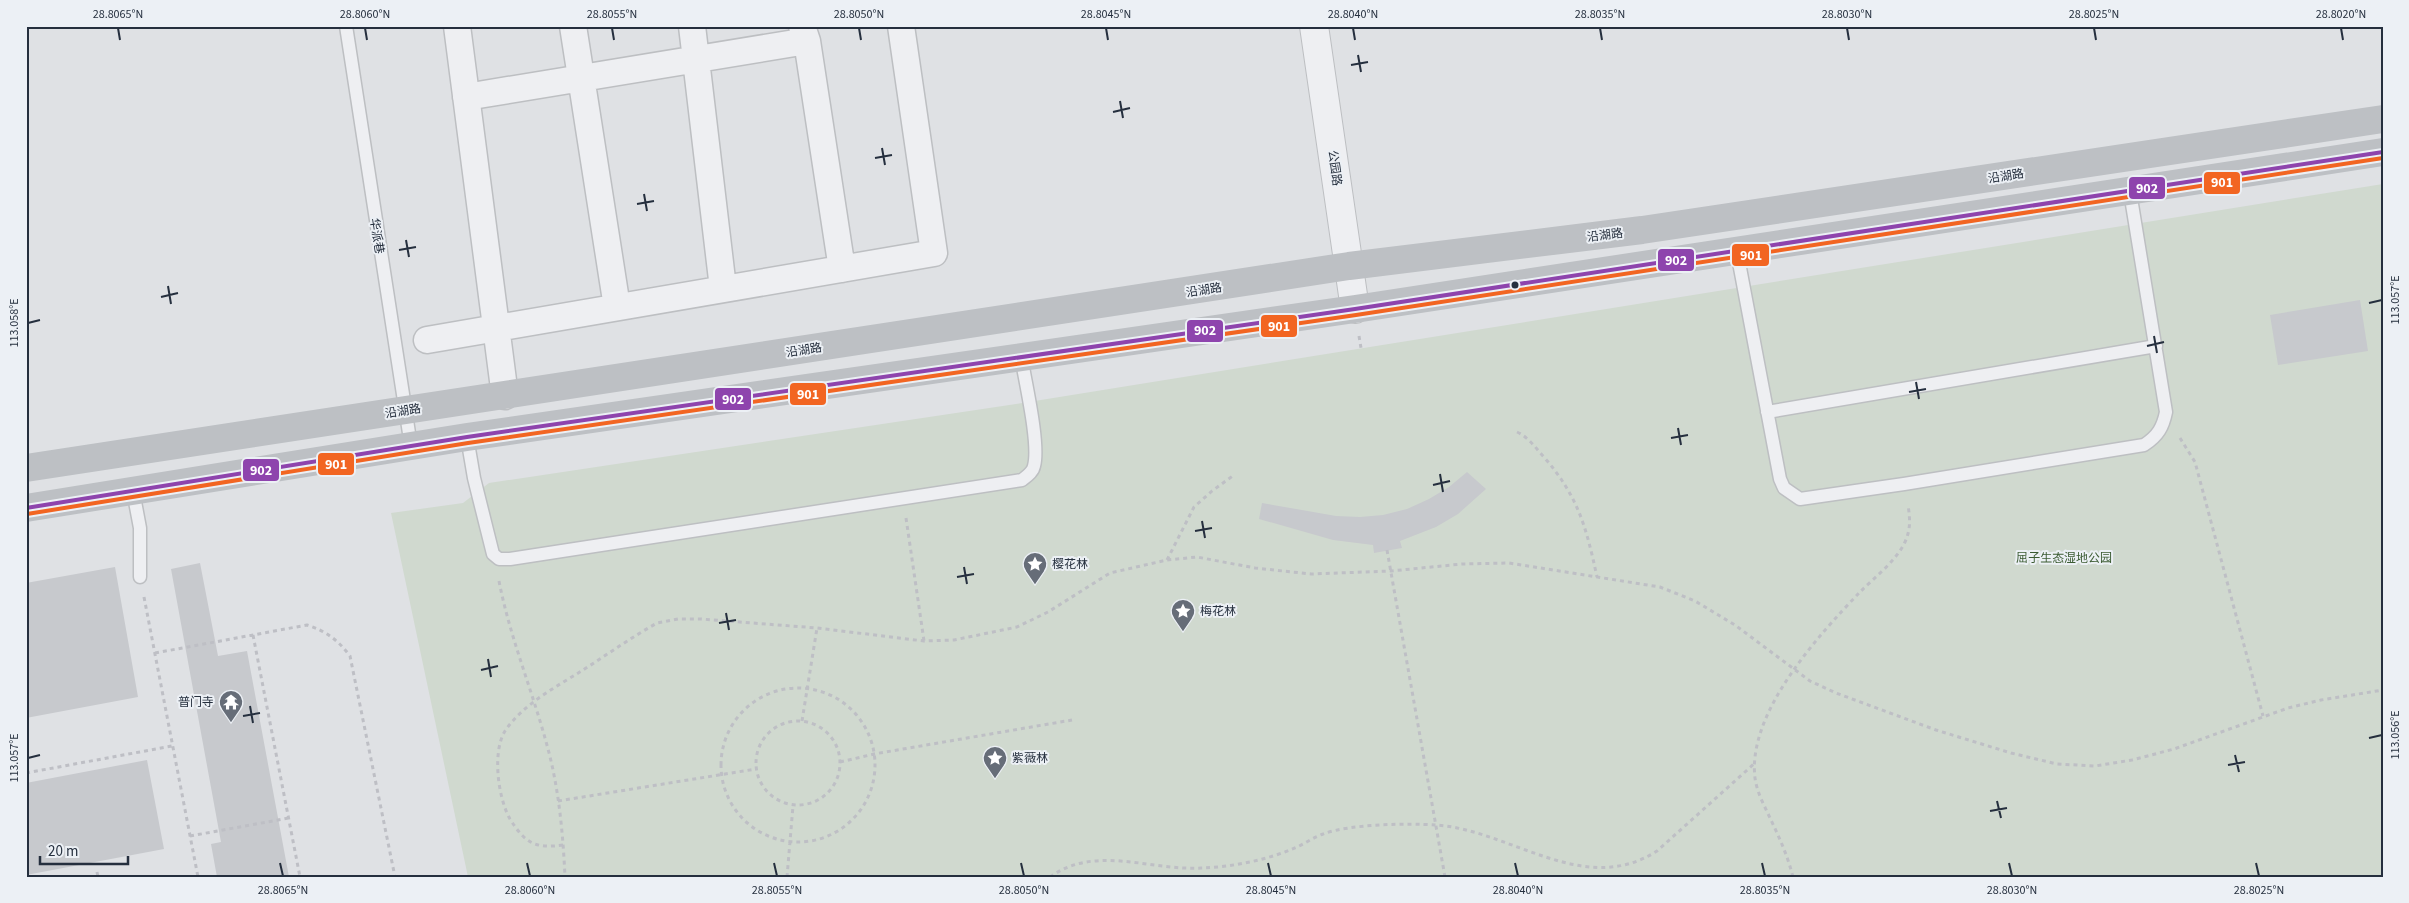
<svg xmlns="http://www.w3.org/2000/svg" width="2409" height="903" font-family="'Source Sans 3','Noto Sans SC',sans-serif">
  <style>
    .green { fill: #d0d9cf }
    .building { fill: #c7c9cd }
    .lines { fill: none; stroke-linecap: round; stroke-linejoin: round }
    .service-casing { stroke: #bdbfc2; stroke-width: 15 }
    .minor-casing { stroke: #bdbfc2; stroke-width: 29 }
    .tertiary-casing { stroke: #bdbfc2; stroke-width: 30 }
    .path { stroke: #bebfc5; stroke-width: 3; stroke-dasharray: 4 4; stroke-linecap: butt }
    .service { stroke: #eeeff2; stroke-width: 12 }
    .minor { stroke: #eeeff2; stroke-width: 26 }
    .tertiary { stroke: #eeeff2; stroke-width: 28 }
    .secondary { stroke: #bdc0c4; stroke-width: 28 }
    .bus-1-casing { stroke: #ecf0f5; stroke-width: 8 }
    .bus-2-casing { stroke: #ecf0f5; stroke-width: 8 }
    .bus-1 { stroke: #8e44ad; stroke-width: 4 }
    .bus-2 { stroke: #f26522; stroke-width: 4 }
    .ticks { fill: none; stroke: #252f3e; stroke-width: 2 }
    .bus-dot { fill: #252f3e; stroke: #ecf0f5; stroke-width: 2 }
    .labels { text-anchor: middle; stroke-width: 4; stroke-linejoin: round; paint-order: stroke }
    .street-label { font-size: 12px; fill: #252f3e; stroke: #ecf0f5 }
    .park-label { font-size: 12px; fill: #3b5b32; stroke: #ecf0f5 }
    .poi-label { font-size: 12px; fill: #252f3e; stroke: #ecf0f5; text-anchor: start }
    .line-badge { stroke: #ecf0f5; stroke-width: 2 }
    .badge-label { font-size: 14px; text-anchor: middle; font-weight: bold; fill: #fff }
    .neatline { fill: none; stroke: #252f3e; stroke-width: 2 }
    .ticks-label { font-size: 12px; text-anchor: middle; fill: #252f3e }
  </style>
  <rect width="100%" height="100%" fill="#dfe1e4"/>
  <path class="green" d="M2383 184V877H468L391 513 463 503 489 483 1016 404Z"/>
  <path class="building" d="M2360 300 2368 351 2278 365 2270 315Z
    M1467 472 1486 489 1458 514 1436 527 1400 541 1402 548 1374 553 1373 545 1333 540 1259 519 1262 503 1336 516 1360 517 1383 515 1407 509 1429 499 1449 487Z
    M200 563 218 656 247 651 289 877H217L211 844 221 842 171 569Z
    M115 567 138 697 26 718V583Z
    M147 760 164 849 26 875V783Z"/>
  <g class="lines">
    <g class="service-casing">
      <path id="service" d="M346 26 411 446
        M1737 252 1780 479 1784 488 1800 499 1904 484 2144 445C2158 436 2163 427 2166 412L2130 192
        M1767 412 2156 346
        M467 437 474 478 493 554 499 559H510L1022 480C1027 476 1033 472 1034 466 1040 444 1025 381 1021 356
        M133 491 140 528V577"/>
    </g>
    <g class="minor-casing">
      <path id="minor" d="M457 26 505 396
        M573 26 617 307
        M692 26 723 288
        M802 26 807 41 842 269
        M466 97 807 41
        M427 340 934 253 901 26"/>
    </g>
    <g class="tertiary-casing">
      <path id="tertiary" d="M1314 26 1355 309"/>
    </g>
    <path class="path" d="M1359 336 1361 348
      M1517 432C1528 437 1535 447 1543 456 1578 496 1586 526 1597 577
      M2180 438 2195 462 2263 716
      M906 518 924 641
      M1387 550 1445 877
      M1167 560 1194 507 1212 491 1234 475
      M499 581C510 638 533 692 548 749 559 790 563 834 565 877
      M144 597 198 877
      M253 635 300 877
      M155 653 307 625C326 631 338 640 350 656L395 877
      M721 765a77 77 0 1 1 154 0a77 77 0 1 1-154 0Z
      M756 763a42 42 0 1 1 84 0a42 42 0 1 1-84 0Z
      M802 721 817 628
      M840 762 874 754 1072 720
      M26 773 172 746
      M558 801 756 769
      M190 836 289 818
      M563 845C535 849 525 843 510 819 498 798 492 752 505 731 523 704 556 687 583 670 608 654 632 637 657 623L678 619H701L817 628 924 641 954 640 1017 627 1048 612 1110 573 1167 560 1197 557 1255 568 1311 574 1391 571 1462 564 1509 563 1660 587 1695 601 1735 625 1810 681 1836 693 1936 730 2011 753 2057 764 2095 766 2132 760 2174 749 2288 708 2321 700 2383 690
      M97 872 98 877
      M787 877 793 806
      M1050 877C1096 844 1150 871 1201 868 1232 867 1268 860 1297 847 1306 843 1314 837 1323 834 1350 824 1408 823 1436 825 1511 830 1584 898 1657 851L1755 763
      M1793 877C1788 857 1780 839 1771 820 1765 807 1757 793 1755 778 1747 713 1818 636 1860 592 1875 577 1896 561 1905 542 1911 529 1910 518 1908 505"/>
    <use href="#service" class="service"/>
    <use href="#minor" class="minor"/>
    <use href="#tertiary" class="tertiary"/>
    <path class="secondary" d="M26 468 1349 266 1642 230 2383 119
      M26 508 467 437 1355 309 2383 152"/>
    <g class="bus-1-casing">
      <path id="bus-1" d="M26 508 467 437 1355 309 2383 152"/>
    </g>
    <g class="bus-2-casing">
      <path id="bus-2" d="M27 514 468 443 1356 315 2383 158"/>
    </g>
    <use href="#bus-1" class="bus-1"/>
    <use href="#bus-2" class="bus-2"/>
  </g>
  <path class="ticks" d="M118 28 120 40M365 28 367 40M612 28 614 40M859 28 861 40M1106 28 1108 40M1353 28 1355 40M1600 28 1602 40M1847 28 1849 40M2094 28 2096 40M2341 28 2343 40M1358 55 1361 72M1351 65 1368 62M1120 101 1123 118M1113 112 1130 108M882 148 885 165M875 158 892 155M644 194 647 211M637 204 654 201M406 240 409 257M399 250 416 247M168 286 171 304M161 297 178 293M2369 303 2382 300M28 323 40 320M2154 336 2157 353M2147 346 2164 342M1916 382 1919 399M1909 392 1926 389M1678 428 1681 445M1671 438 1688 435M1440 474 1443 492M1433 485 1450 481M1202 521 1205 538M1195 531 1212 528M964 567 967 584M957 577 974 574M726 613 729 630M719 623 736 620M488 659 491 677M481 670 498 666M250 706 253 723M243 716 260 713M2369 738 2382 735M2235 755 2239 772M28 758 40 755M2228 765 2245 762M1997 801 2001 818M1990 811 2007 808M280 863 283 876M527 863 530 876M774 863 777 876M1021 863 1024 876M1268 863 1271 876M1515 863 1518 876M1762 863 1765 876M2009 863 2012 876M2256 863 2259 876"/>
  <defs>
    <g id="sight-pin" transform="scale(1.25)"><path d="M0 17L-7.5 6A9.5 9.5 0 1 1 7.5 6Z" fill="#666d78" stroke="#ecf0f5"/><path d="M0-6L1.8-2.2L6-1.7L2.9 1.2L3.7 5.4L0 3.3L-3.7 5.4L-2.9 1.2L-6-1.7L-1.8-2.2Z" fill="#fff"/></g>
    <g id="temple-pin" transform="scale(1.25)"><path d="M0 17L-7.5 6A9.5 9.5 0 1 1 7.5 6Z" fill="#666d78" stroke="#ecf0f5"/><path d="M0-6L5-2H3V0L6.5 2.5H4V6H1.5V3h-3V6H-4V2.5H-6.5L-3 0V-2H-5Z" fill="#fff"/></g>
  </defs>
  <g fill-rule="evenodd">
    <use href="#sight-pin" x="1035" y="564"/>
    <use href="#sight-pin" x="1183" y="611"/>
    <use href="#temple-pin" x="231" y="702"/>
    <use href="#sight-pin" x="995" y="758"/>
  </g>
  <circle class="bus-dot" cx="1515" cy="285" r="4.5"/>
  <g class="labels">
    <g class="street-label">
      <text transform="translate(1335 168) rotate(82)" y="4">公园路</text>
      <text transform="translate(2006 176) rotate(-9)" y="4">沿湖路</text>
      <text transform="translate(1605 235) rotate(-7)" y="4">沿湖路</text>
      <text transform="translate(377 236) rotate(81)" y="4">华派巷</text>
      <text transform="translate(1204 290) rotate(-9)" y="4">沿湖路</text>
      <text transform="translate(804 350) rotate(-9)" y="4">沿湖路</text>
      <text transform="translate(403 411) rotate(-9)" y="4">沿湖路</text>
    </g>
    <g class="park-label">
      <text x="2064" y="562">屈子生态湿地公园</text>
    </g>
    <g class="poi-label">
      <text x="1052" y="568">樱花林</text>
      <text x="1200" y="615">梅花林</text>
      <text x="214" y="706" text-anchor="end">普门寺</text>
      <text x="1012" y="762">紫薇林</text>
    </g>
  </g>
  <g class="line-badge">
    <rect x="2203" y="171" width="38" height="24" rx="5" fill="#f26522"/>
    <rect x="2128" y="176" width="38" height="24" rx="5" fill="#8e44ad"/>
    <rect x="1731" y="243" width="39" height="24" rx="5" fill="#f26522"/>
    <rect x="1657" y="248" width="38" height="24" rx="5" fill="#8e44ad"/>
    <rect x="1260" y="314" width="38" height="24" rx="5" fill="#f26522"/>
    <rect x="1186" y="319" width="38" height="24" rx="5" fill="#8e44ad"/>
    <rect x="789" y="382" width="38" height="24" rx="5" fill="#f26522"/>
    <rect x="714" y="387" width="38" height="24" rx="5" fill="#8e44ad"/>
    <rect x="317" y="452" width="38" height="24" rx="5" fill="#f26522"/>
    <rect x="242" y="458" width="38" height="24" rx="5" fill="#8e44ad"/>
  </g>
  <g class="badge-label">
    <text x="2222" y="187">901</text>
    <text x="2147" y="193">902</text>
    <text x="1751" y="260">901</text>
    <text x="1676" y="265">902</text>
    <text x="1279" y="331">901</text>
    <text x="1205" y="335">902</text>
    <text x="808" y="399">901</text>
    <text x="733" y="404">902</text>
    <text x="336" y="469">901</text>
    <text x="261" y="475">902</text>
  </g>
  <rect width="2409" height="903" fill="none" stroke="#ecf0f5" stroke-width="55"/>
  <path d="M40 856v8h88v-8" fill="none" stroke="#252f3e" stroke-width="2.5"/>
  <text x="48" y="856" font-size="15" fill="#252f3e" stroke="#ecf0f5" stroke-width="4" paint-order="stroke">20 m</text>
  <rect x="28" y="28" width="2354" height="848" class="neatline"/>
  <g class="ticks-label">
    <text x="118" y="18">28.8065°N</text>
    <text x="365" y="18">28.8060°N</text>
    <text x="612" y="18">28.8055°N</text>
    <text x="859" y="18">28.8050°N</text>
    <text x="1106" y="18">28.8045°N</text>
    <text x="1353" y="18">28.8040°N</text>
    <text x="1600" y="18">28.8035°N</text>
    <text x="1847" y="18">28.8030°N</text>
    <text x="2094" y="18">28.8025°N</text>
    <text x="2341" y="18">28.8020°N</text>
    <text transform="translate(2395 300) rotate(-90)" y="4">113.057°E</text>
    <text transform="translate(14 323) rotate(-90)" y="4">113.058°E</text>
    <text transform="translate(2395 735) rotate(-90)" y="4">113.056°E</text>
    <text transform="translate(14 758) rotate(-90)" y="4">113.057°E</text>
    <text x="283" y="894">28.8065°N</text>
    <text x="530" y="894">28.8060°N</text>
    <text x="777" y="894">28.8055°N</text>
    <text x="1024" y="894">28.8050°N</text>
    <text x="1271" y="894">28.8045°N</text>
    <text x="1518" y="894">28.8040°N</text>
    <text x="1765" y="894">28.8035°N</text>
    <text x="2012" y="894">28.8030°N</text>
    <text x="2259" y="894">28.8025°N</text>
  </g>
</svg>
